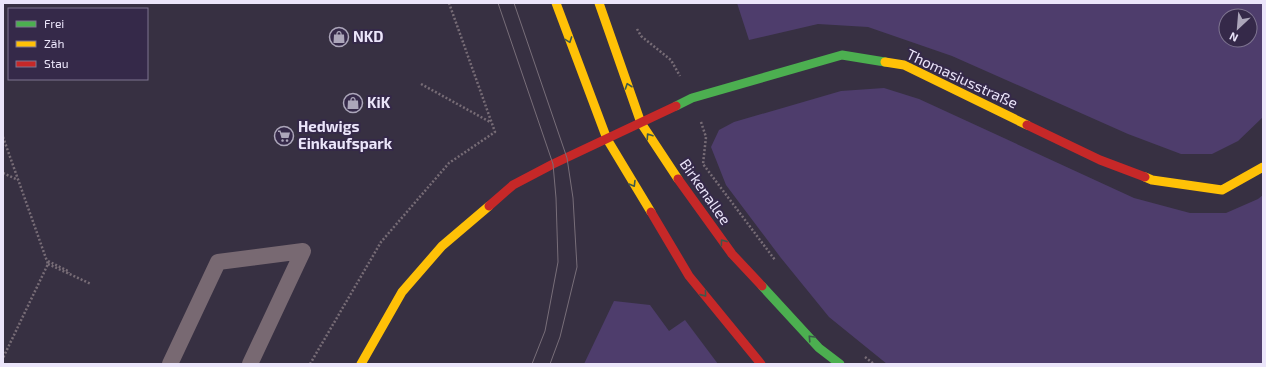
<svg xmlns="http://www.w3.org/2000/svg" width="1266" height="367" font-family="'Exo 2',sans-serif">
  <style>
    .green { fill: #4e3d6c; fill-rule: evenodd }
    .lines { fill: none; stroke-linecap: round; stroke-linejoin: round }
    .path { stroke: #776c76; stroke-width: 2.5; stroke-dasharray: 2 2; stroke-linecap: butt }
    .lane { stroke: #786972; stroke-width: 16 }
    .fast { stroke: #4caf50; stroke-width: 9 }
    .slow { stroke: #ffc107; stroke-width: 9 }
    .jam { stroke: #c62828; stroke-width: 9 }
    .tram { stroke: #786e79; stroke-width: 1 }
    .oneway { stroke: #3d584b }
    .labels { text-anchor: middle; stroke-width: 4; stroke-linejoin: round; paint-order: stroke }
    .poi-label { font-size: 15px; font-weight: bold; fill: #ebe5fa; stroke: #352949; text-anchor: start }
    .street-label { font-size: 15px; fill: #ebe5fa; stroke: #352949 }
  </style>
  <rect width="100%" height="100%" fill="#373042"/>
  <path class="green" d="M737 3H1263V117L1238 141 1212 154H1181L1128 134 952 56 868 27 818 24 749 40ZM1226 16H1250V40H1226Z
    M884 88 919 99 1134 198 1190 213H1226L1258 199 1263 195V364H887L829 317 781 258 726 185 711 147 719 130 734 122 841 91Z
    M614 301 650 305 669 331 685 320 718 364H584Z"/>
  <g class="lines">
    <path class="path" d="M637 29 641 36 671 60 680 76
      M421 84 490 122
      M701 122 706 137 703 164 775 260
      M3 137 48 264 3 358
      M3 173 18 180
      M48 261 68 271 69 273
      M48 264 91 284
      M865 357 874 364
      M310 364 381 242 449 163 495 132 449 3"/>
    <path class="lane" d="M170 364 218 262 303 251 250 364"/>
    <path class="fast" d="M676 106 692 98 842 55 885 62
      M762 286 819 348 840 364"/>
    <path class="slow" d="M556 3 607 139 651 212
      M599 3 641 123 678 179
      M885 62 904 65 1027 125
      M1145 177 1152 180 1222 190 1263 167
      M361 364 402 292 442 246 489 206"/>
    <path class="jam" d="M1027 125 1100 160 1145 177
      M678 179 732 254 762 286
      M489 206 513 185 553 164 676 106
      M651 212 689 276 761 364"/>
    <path class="tram" d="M498 3 553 164 556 198 558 262 545 331 532 364
      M514 3 567 158 573 198 577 267 560 337 550 364"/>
  </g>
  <defs><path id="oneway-chevron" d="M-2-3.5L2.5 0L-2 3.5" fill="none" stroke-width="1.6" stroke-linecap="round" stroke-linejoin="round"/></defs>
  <g class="oneway">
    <use href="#oneway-chevron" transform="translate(569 40) rotate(70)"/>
    <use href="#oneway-chevron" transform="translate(628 86) rotate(-109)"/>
    <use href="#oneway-chevron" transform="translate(649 136) rotate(-124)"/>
    <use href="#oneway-chevron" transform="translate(633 184) rotate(59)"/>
    <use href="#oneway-chevron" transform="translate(723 242) rotate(-126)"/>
    <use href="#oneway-chevron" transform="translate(704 294) rotate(51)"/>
    <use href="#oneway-chevron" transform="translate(811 338) rotate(-133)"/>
  </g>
  <defs>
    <g id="shop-ring" transform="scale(1)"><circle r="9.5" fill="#352949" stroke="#aca6ba" stroke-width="1.5"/><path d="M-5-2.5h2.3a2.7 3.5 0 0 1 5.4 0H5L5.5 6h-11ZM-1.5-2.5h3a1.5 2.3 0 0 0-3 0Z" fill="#aca6ba"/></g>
    <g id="supermarket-ring" transform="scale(1)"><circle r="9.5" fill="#352949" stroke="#aca6ba" stroke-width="1.5"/><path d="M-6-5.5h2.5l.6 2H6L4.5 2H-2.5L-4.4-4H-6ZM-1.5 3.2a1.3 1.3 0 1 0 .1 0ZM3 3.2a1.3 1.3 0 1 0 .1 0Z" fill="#aca6ba"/></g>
  </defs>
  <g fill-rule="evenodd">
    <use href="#shop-ring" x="339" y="37"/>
    <use href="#shop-ring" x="353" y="103"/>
    <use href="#supermarket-ring" x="284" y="136"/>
  </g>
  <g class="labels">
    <g class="poi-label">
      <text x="353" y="42">NKD</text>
      <text x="367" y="108">KiK</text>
      <text x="298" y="132">Hedwigs<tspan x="298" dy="17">Einkaufspark</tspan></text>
    </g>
    <g class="street-label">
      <text transform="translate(962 79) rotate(25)" y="5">Thomasiusstraße</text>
      <text transform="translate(705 192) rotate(55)" y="5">Birkenallee</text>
    </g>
  </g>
  <rect width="1266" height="367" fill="none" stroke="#ebe5fa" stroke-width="8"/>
  <rect x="8" y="8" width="140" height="72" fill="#352949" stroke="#7e7490"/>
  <rect x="16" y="21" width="20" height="6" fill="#4caf50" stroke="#7e7490"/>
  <text x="44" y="28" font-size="12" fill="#ebe5fa">Frei</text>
  <rect x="16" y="41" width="20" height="6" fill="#ffc107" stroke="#7e7490"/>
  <text x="44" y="48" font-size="12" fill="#ebe5fa">Zäh</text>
  <rect x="16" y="61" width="20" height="6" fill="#c62828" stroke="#7e7490"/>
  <text x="44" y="68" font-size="12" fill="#ebe5fa">Stau</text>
  <g transform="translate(1238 28) rotate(206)"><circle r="19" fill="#352949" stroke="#7e7490"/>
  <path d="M0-3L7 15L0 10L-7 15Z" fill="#aca6ba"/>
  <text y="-6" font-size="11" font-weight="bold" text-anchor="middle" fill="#ebe5fa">N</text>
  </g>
</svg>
